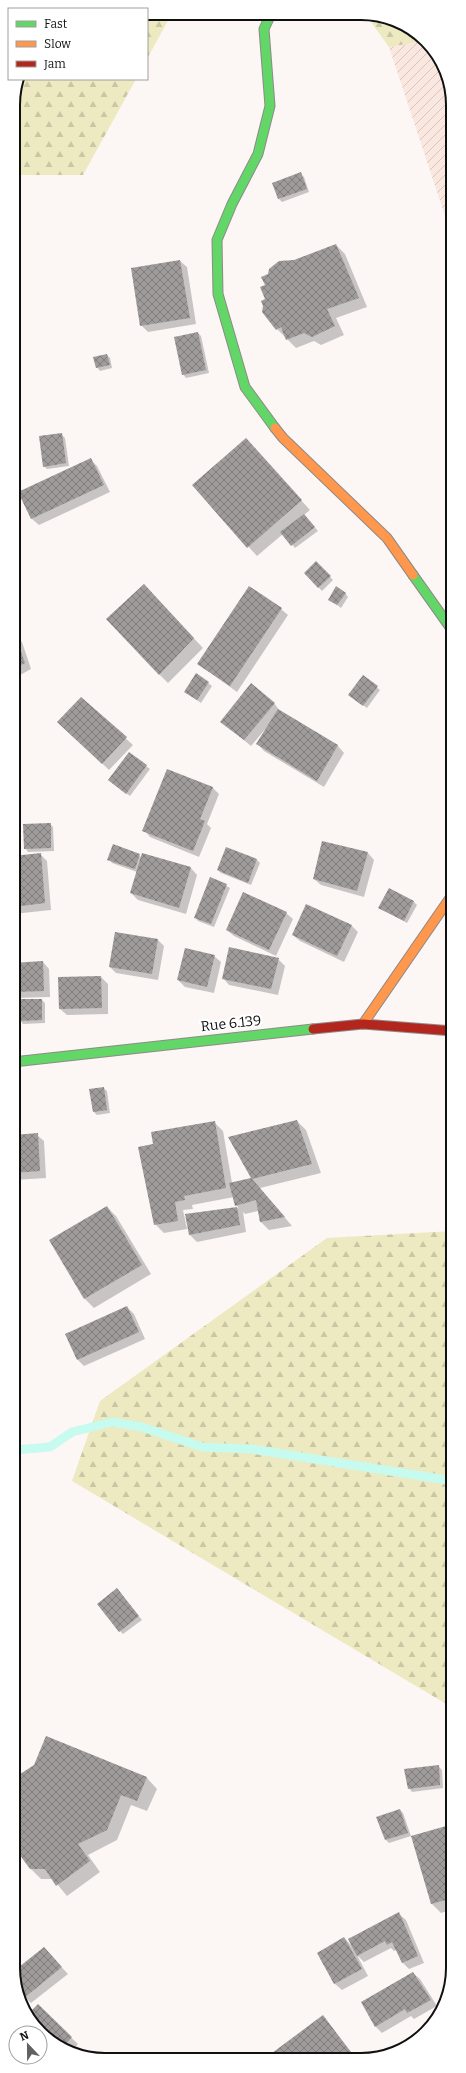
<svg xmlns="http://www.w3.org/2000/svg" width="466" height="2073" font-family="Bitter,serif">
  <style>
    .farmland { fill: url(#farmland-furrows) }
    .forest { fill: url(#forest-firs) }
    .shadow { fill: #0003 }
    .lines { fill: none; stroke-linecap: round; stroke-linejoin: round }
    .stream { stroke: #c8fbef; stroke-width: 9 }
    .building { fill: url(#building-cross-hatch) }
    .fast-casing { stroke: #8d8a8a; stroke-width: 11 }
    .slow-casing { stroke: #8d8a8a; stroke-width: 11 }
    .jam-casing { stroke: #8d8a8a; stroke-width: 11 }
    .fast { stroke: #63d668; stroke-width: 9 }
    .slow { stroke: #ff974d; stroke-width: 9 }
    .jam { stroke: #b3261e; stroke-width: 9 }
    .labels { text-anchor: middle; stroke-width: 4; stroke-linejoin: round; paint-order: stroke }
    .street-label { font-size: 14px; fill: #101010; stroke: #fff }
    .rim { fill: none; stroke: #101010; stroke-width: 2 }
  </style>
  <defs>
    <pattern id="farmland-furrows" width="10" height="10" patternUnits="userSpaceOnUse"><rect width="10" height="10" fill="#fae8e0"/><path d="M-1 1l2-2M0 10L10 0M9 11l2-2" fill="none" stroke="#d5c6bf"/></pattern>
    <pattern id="forest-firs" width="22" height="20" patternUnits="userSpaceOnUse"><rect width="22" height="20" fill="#ede9c0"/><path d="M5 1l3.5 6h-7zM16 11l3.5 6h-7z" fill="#cac7a4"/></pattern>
    <pattern id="building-cross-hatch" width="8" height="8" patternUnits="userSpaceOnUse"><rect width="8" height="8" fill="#a09b9b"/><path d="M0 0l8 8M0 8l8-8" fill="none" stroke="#817d7d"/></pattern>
  </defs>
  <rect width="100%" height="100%" fill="#fcf6f5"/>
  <path class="farmland" d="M425 41 430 44 452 93V237L389 47Z"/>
  <path class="forest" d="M147 13H172L147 59Z
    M366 15H379L425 41 389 47Z
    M18 79H136L83 175H13V99Z
    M453 1231V1708L72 1481 100 1401 327 1238Z"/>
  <path class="shadow" d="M301 174 304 177 309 192 282 202 279 199Z
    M336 245 345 254 367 307 336 318 344 335 321 345 314 341 296 348 277 329 267 299 266 286 295 261Z
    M180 261 187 267 196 324 148 332 141 325Z
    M198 333 201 336 209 373 186 378 183 374Z
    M107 355 110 358 112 368 100 371 97 367Z
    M61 434 65 438 69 466 47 469 44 466Z
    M246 439 310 510 304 515 318 531 295 548 283 534 257 556 193 485Z
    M90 459 97 466 110 492 39 525 32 519 19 492Z
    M316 562 333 580 322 591 305 573Z
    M345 593 348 597 341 608 329 599Z
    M152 594 203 648 168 683 159 674Z
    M281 609 288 615 237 692 198 664Z
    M15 635 22 642 31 669 13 679V636Z
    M197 674 212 686 201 703 185 692Z
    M363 677 380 690 367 708 353 698Z
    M81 698 133 745 109 770 65 728Z
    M274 703 280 711 338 746 344 753 324 787 264 751 258 744 267 727 251 746 222 722Z
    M146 766 150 769 130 796 112 783Z
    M212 787 219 794 207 824 211 828 199 857 150 837 144 830Z
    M50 824 53 827 54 851 28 852 25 848Z
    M323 842 368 853 374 860 364 897 321 885 314 879Z
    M113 846 142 857 143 854 191 868 197 875 186 914 138 900 131 893 137 872 112 863 109 859Z
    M226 848 257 860 260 863 251 885 221 873 218 870Z
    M40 854 47 861 51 910 13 914V857Z
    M211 878 230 888 214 927 198 921 195 917Z
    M414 902 417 905 407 923 379 907Z
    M286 913 293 919 276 956 234 936 227 930Z
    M351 925 358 932 344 962 300 941 293 935Z
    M158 940 164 946 158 980 116 973 110 967Z
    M214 956 221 962 214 993 185 987 178 980Z
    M278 959 285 966 278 995 229 985 223 978Z
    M43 962 49 969 50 997 14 998 13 964Z
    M101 977 108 984V1014L67 1015 60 1009Z
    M42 1000 45 1003V1023L23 1024 20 1020Z
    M103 1088 107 1091 110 1113 97 1115 94 1112Z
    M297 1121 306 1130 321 1173 260 1188 292 1226 269 1230 260 1221 258 1211 245 1214 243 1212 246 1232 197 1242 190 1235 187 1215 238 1208 234 1197 192 1205 193 1209 183 1210 187 1229 164 1233 155 1224 154 1145 214 1122 223 1131 232 1183 252 1179 229 1138Z
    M37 1135 44 1141 46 1178 14 1180V1136Z
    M107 1207 116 1216 151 1274 94 1308 85 1299 50 1241Z
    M127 1307 134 1314 145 1339 84 1366 78 1360 66 1334Z
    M117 1589 142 1620 123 1634 120 1631Z
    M47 1738 147 1778 157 1789 147 1811 131 1805 117 1840 88 1855 100 1872 67 1896 53 1879H41L30 1868 14 1845V1780L35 1766Z
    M438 1766 442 1770 443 1788 412 1792 409 1788Z
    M400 1810 403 1813 411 1836 389 1843 386 1840Z
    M453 1825V1909L441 1913 432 1904Z
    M399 1914 406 1920 424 1963 409 1969 403 1963 397 1950 394 1951 391 1948 364 1962 357 1955 368 1976 342 1990 335 1984 318 1953 344 1938 352 1946Z
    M50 1955 68 1974 31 2003 19 1991 14 1980V1962L19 1968Z
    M413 1973 420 1979 437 2006 414 2019 411 2016 382 2033 376 2027 362 2003Z
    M38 2006 78 2044 73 2050 36 2029 29 2014Z
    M323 2017 357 2059H265Z"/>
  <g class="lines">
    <path class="stream" d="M14 1450 50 1447 72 1432 112 1422 142 1427 202 1447 252 1449 453 1481"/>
  </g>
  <path class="building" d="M301 172 307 189 278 199 272 183Z
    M336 244 359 298 327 309 335 326 312 337 304 333 286 340 281 327 276 330 262 312 263 306 261 301 265 299 260 287 265 285 261 277 268 274 269 269 279 261 294 260Z
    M180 260 190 318 140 326 131 268Z
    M198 332 206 370 182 375 174 337Z
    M107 354 110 365 96 368 93 357Z
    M62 433 66 463 43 467 39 436Z
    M246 438 302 500 247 548 192 485Z
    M91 458 104 485 31 519 18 492Z
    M304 514 315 527 291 546 280 532Z
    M316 561 331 576 318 588 304 573Z
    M144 584 194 638 159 675 106 619Z
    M249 586 282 608 230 686 197 664Z
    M336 586 346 593 337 605 328 600Z
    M15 634 25 663 13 669V635Z
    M196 673 209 682 197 700 184 692Z
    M363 675 378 686 363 706 348 695Z
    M251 683 275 703 244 740 220 722Z
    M81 697 127 737 102 764 57 722Z
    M278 709 338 745 317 781 256 744Z
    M129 752 147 765 126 794 108 780Z
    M167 769 213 787 200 819 205 821 193 851 142 831Z
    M51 823V848L24 849 23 824Z
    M322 841 368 852 357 891 313 879Z
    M113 844 140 854 135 869 107 860Z
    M226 847 257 859 248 883 217 870Z
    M41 853 45 903 13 907V856Z
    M142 853 191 867 179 908 130 893Z
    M210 877 227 884 211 924 194 918Z
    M389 888 414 901 404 921 378 908Z
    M243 892 287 912 269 950 226 930Z
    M306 904 352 925 337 956 292 935Z
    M115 932 158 939 152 974 109 967Z
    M229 947 279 958 271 989 222 979Z
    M185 948 215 955 207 987 177 980Z
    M43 961 44 991 13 992V963Z
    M101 976 102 1008 59 1009 58 977Z
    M19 999H42V1020L19 1021Z
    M104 1087 107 1110 93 1112 89 1089Z
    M297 1120 312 1164 252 1179 285 1217 260 1222 256 1200 235 1206 229 1183 251 1178 228 1137Z
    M215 1121 226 1188 184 1196 185 1200 175 1202 178 1221 154 1225 138 1147 153 1144 151 1132Z
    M38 1133 40 1171 14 1173V1135Z
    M107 1206 142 1265 84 1299 49 1240Z
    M237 1207 240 1225 189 1235 185 1214Z
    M127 1306 139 1332 77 1360 65 1334Z
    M117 1588 139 1616 119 1632 97 1604Z
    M46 1736 147 1777 137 1801 121 1795 107 1830 78 1844 90 1861 56 1886 45 1869H30L14 1847V1778L34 1765Z
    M439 1765 440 1785 408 1789 404 1769Z
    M400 1809 408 1833 385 1840 376 1817Z
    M453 1824V1898L431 1904 411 1836Z
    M399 1912 418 1956 402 1963 392 1942 387 1945 385 1941 357 1956 348 1939Z
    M344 1937 362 1969 334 1984 317 1953Z
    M44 1947 62 1967 24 1998 14 1980V1971Z
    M413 1972 431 2000 407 2013 405 2009 375 2027 361 2002Z
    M38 2004 72 2037 65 2045 36 2029 29 2013Z
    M323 2015 353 2055 347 2059H264Z"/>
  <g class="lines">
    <g class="fast-casing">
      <path id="fast" d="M271 14 264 29 270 106 258 154 232 204 217 240 218 294 245 387 275 428
        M413 575 452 630
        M13 1062 313 1029"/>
    </g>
    <g class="slow-casing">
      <path id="slow" d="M275 428 283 438 387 538 413 575
        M363 1024 452 895"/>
    </g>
    <g class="jam-casing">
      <path id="jam" d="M313 1029 363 1024 453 1031"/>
    </g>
    <use href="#fast" class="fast"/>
    <use href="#slow" class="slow"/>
    <use href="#jam" class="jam"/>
  </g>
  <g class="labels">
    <g class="street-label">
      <text transform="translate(231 1023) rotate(-6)" y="5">Rue 6.139</text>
    </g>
  </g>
  <path d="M0 0H466V2073H0ZM105 20H361A85 85 0 0 1 446 105V1968A85 85 0 0 1 361 2053H105A85 85 0 0 1 20 1968V105A85 85 0 0 1 105 20Z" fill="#fff" fill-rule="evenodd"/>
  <path class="rim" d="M105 20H361A85 85 0 0 1 446 105V1968A85 85 0 0 1 361 2053H105A85 85 0 0 1 20 1968V105A85 85 0 0 1 105 20Z"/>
  <rect x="8" y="8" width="140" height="72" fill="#ffffff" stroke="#9f9f9f"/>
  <rect x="16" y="21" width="20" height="6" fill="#63d668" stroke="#9f9f9f"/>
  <text x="44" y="28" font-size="12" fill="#101010">Fast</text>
  <rect x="16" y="41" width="20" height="6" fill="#ff974d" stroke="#9f9f9f"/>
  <text x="44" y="48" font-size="12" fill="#101010">Slow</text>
  <rect x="16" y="61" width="20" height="6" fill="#b3261e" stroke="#9f9f9f"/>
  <text x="44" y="68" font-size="12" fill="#101010">Jam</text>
  <g transform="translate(28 2045) rotate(338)"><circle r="19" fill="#ffffff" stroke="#9f9f9f"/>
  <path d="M0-3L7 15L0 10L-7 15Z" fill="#636060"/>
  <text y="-6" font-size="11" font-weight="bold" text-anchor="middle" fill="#101010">N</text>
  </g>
</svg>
